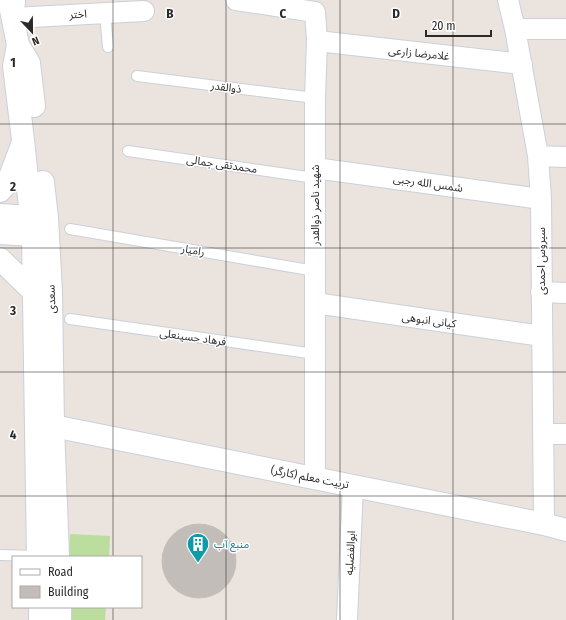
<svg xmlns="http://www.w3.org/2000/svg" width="566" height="620" font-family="'Fira Sans Condensed','Noto Sans Arabic',sans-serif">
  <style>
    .green { fill: #bbdd9e }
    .building { fill: #c3bdb9; stroke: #c6bfb7 }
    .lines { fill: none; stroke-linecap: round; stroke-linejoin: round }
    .service-casing { stroke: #cbd0da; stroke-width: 12 }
    .minor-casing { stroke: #cbd0da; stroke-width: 22 }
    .tertiary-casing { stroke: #cbd0da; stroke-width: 24 }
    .secondary-casing { stroke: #cbd0da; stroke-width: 24 }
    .service { stroke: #fff; stroke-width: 10 }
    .minor { stroke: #fff; stroke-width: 20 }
    .tertiary { stroke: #fff; stroke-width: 22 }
    .secondary { stroke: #fff; stroke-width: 22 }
    .grid { fill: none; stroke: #2a2a2a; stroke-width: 1; stroke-opacity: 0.55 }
    .labels { text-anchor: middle; stroke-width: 3; stroke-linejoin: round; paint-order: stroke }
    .street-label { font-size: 11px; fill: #2a2a2a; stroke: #fff }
    .culture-label { font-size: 11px; fill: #0d838f; stroke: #fff; text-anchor: start }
    .grid-label { font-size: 13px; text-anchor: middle; font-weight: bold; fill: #2a2a2a; stroke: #fff; stroke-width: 3; stroke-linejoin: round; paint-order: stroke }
  </style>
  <rect width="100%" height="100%" fill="#ebe3dd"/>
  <path class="green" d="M70 534 110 536 109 557H69Z
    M66 607H106L105 620H66Z"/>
  <path class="building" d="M162 561a37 37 0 1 1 74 0a37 37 0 1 1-74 0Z"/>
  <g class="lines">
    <g class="service-casing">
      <path id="service" d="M105 13 108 47
        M137 76 315 98
        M128 151 315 178
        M70 229 315 271
        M70 319 315 354
        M0 555 38 556"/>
    </g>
    <g class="minor-casing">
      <path id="minor" d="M236 0 315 12 317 41 315 98V478
        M508 0 515 29 538 156 541 199 544 524
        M15 2 13 18 144 11
        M515 29H566
        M317 41 522 64
        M538 156 566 157
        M315 168 541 199
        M541 292 566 293
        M315 303 542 336
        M543 434H566
        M347 620 353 486"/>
    </g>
    <g class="tertiary-casing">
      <path id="tertiary" d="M0 215 47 218
        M0 233 48 236
        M53 426 544 524 566 530"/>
    </g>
    <g class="secondary-casing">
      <path id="secondary" d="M9 0 18 45 14 66 23 140 33 235 38 557
        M18 45 29 63 34 106
        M43 182 47 218 51 292 53 426 58 557
        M0 191 8 182 22 145
        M0 259 33 291
        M40 607V620
        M60 607V620"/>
    </g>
    <use href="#service" class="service"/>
    <use href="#minor" class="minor"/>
    <use href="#tertiary" class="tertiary"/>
    <use href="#secondary" class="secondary"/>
  </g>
  <path class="grid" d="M113 0V557M226 0V620M340 0V620M453 0V620M0 124H566M0 248H566M0 372H566M0 496H566M113 607V620"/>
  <defs>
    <g id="building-pin" transform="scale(1.15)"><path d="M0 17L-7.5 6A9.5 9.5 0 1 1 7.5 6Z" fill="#0f9aa8" stroke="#fff"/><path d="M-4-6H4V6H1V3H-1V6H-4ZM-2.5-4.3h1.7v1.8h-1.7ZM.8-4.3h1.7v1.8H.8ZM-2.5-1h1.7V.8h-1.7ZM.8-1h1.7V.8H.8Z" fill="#fff"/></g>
  </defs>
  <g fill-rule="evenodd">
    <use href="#building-pin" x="198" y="544"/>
  </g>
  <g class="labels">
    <g class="street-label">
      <text transform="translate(78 14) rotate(-4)" y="4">اختر</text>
      <text transform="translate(419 53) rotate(6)" y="4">غلامرضا زارعی</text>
      <text transform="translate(226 87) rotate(7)" y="4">ذوالقدر</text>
      <text transform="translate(222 164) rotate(8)" y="4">محمدتقی جمالی</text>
      <text transform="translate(428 183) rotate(8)" y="4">شمس الله رجبی</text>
      <text transform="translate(315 205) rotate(-90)" y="4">شهید ناصر ذوالقدر</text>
      <text transform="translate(193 250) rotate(10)" y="4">رامیار</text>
      <text transform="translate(541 261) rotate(-90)" y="4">سیروس احمدی</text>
      <text transform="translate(51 299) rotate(-92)" y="4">سعدی</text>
      <text transform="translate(429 320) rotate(8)" y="4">کیانی انبوهی</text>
      <text transform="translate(193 337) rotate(8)" y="4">فرهاد حسینعلی</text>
      <text transform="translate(310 477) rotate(11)" y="4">تربیت معلم (کارگر)</text>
      <text transform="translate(350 553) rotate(-87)" y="4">ابوالفضلیه</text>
    </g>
    <g class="culture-label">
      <text x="214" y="548">منبع آب</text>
    </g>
  </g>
  <g class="grid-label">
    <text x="170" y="18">B</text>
    <text x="283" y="18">C</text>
    <text x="396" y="18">D</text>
    <text x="13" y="67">1</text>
    <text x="13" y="191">2</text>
    <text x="13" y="315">3</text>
    <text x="13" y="439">4</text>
  </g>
  <rect x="12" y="556" width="130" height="52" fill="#ffffff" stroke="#aaaaaa"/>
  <rect x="20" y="569" width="20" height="6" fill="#ffffff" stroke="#aaaaaa"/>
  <text x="48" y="576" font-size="12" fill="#2a2a2a">Road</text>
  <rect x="20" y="586" width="20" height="12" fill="#c3bdb9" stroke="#aaaaaa"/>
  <text x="48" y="596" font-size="12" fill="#2a2a2a">Building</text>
  <g transform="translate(32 32) rotate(158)" stroke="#ffffff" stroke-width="3" paint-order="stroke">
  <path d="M0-3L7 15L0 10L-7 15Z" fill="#2a2a2a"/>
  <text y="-6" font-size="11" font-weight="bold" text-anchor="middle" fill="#2a2a2a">N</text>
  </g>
  <path d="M426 30v6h65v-6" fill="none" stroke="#2a2a2a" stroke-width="2"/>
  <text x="432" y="30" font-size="12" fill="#2a2a2a" stroke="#ffffff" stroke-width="3" paint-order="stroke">20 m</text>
</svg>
